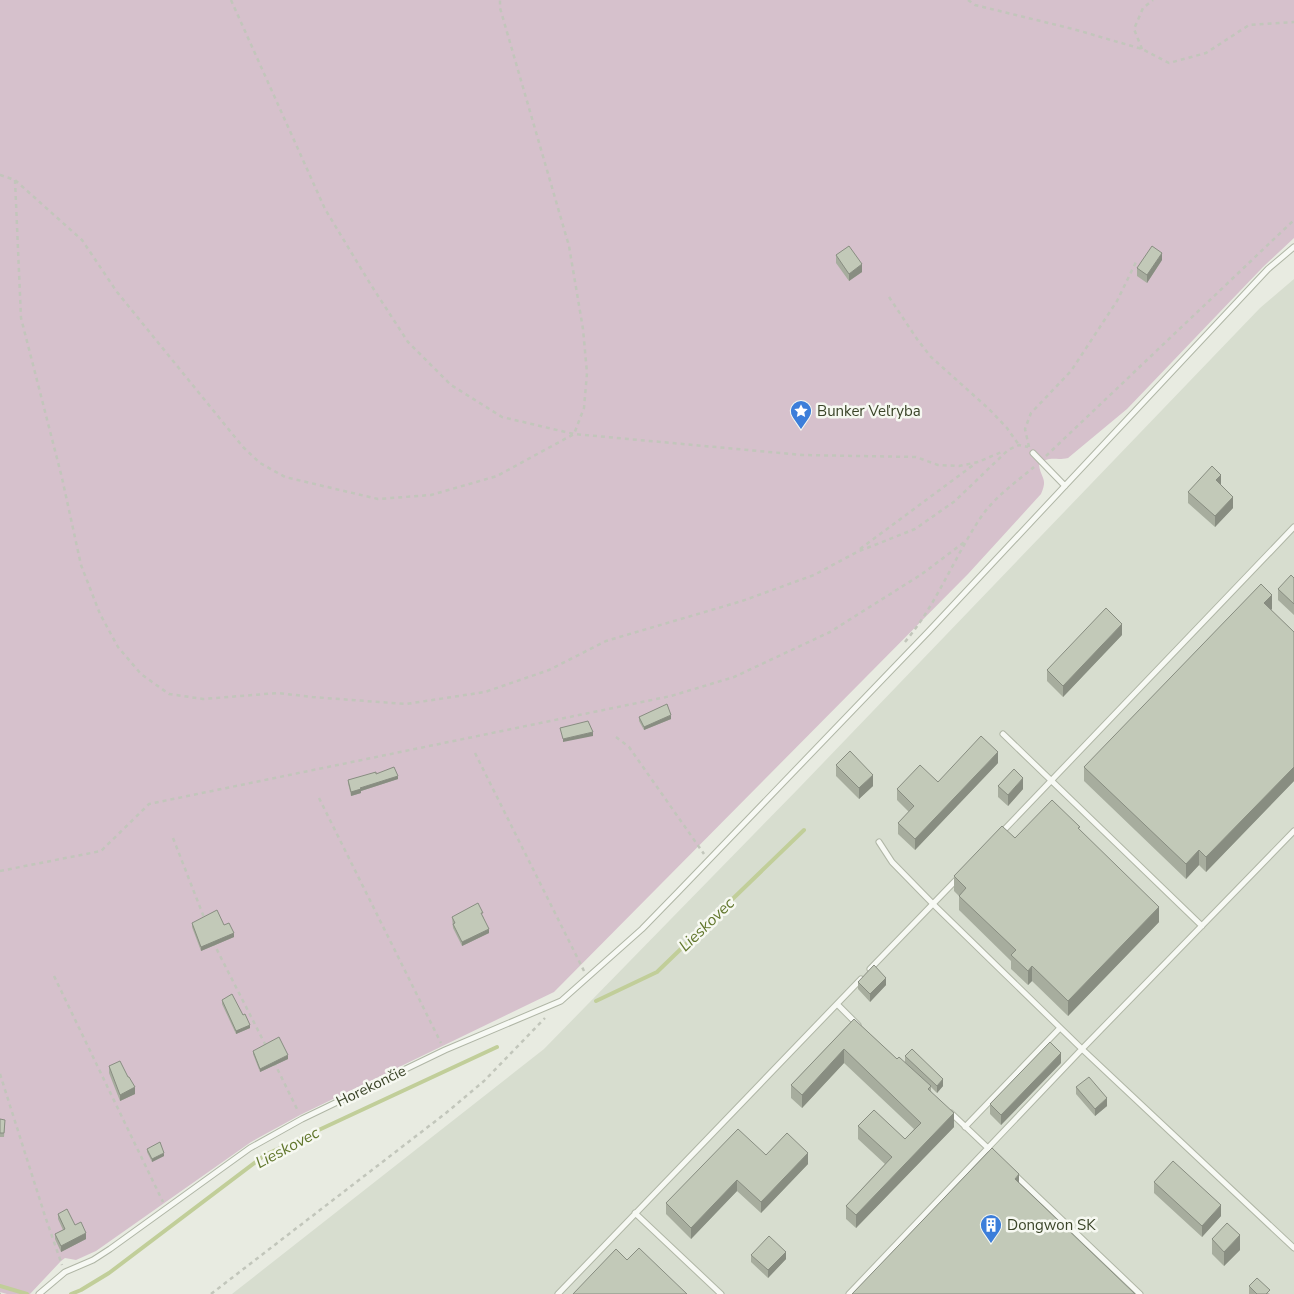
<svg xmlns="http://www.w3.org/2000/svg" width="1294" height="1294" font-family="'Nunito Sans',sans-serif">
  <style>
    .built { fill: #d7ddcf }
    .green { fill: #d6c1cc }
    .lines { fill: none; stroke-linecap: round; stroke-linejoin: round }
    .stream { stroke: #c1ce99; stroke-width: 4 }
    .service-casing { stroke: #b0b6a6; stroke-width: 7 }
    .path { stroke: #c2c6bb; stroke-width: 2.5; stroke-dasharray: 4 4; stroke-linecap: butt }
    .service { stroke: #f7f9f4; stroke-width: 5 }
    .wall { fill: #a7ad9e }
    .shaded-wall { fill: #888d81 }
    .building { fill: #c2c9b8; stroke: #888d81 }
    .labels { text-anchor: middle; stroke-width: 5; stroke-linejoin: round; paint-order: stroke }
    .poi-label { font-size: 15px; fill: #3a4428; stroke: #f6f8f1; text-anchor: start }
    .street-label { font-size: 15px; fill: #3a4428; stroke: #f6f8f1 }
    .water-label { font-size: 16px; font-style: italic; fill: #62772d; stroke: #f6f8f1 }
  </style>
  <rect width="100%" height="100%" fill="#e8ebe1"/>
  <path class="built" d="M1294 279V1294H232L544 1049 799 788 1260 308Z"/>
  <path class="green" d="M0 0H1294V238L1263 267 1127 409 1068 458C1055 461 1049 455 1039 465 1041 479 1048 478 1041 494L968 574 554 992 300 1115 251 1142 96 1251 76 1260 65 1258 61 1261 30 1294H7L0 1292Z"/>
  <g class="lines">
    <path class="stream" d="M596 1001 657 972 804 830
      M0 1286 27 1294
      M71 1294 81 1290 109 1273 265 1155 497 1047"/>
    <g class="service-casing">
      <path id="service" d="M1033 453 1065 486
        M1003 734 1202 926
        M1002 832 1294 527
        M879 842 892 862 933 904 1082 1049 1294 1248
        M870 969 958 878
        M837 1004 858 1025
        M951 1113 990 1150
        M965 1127 1060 1028
        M1014 1174 1140 1294
        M635 1213 721 1294
        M39 1294 65 1272 93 1260 110 1249 250 1148 302 1119 445 1050 561 1001 642 929 679 891 929 631 1268 269 1294 247
        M558 1294 861 979
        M849 1294 1082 1049 1294 831"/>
    </g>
    <path class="path" d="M231 0 325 209 371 285 408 342 451 385 502 417 574 434 802 455 916 457 938 465 959 466 978 462 1004 451
      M968 0 975 5 1073 29 1142 49 1169 63 1206 53 1249 25 1294 22
      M1142 49 1134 29 1143 8 1153 0
      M0 175 15 180 82 240 117 292 243 447 260 463 285 477 378 499 431 495 497 476 574 434 584 408 587 373 583 329 569 246 500 8V0
      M15 180 21 318 62 478 81 565 100 614 118 647 141 674 169 694 203 699 278 693 312 697 406 704 485 692 549 670 606 641 742 601 814 575 857 552 915 529 955 501 1008 450 1019 445 1028 447
      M889 297 917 339 931 357 989 409 1007 428 1019 445
      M1029 447 1025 429 1031 413 1071 371 1117 301 1136 262
      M1046 456 1294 220
      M860 549 976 463
      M905 642C936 605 953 560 979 520 993 498 1015 483 1034 467
      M616 737 629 747 704 854
      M475 753 584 971
      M319 798 441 1043
      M173 838 205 920
      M0 871 101 851 149 804 671 696 734 677 830 632 922 574 967 540
      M213 942 266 1046
      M54 976 163 1202
      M274 1062 298 1111
      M0 1074 45 1216 62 1265
      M0 1294H1
      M211 1294 446 1113 484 1081 545 1018"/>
    <use href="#service" class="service"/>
  </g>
  <path class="wall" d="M836 255 862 272 849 281 836 263Z
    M1162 260 1147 283 1137 276V268Z
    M1221 486 1233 508 1215 527 1188 503V492Z
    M1294 578V615L1278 600V589Z
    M1272 609 1271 610 1294 632V781L1206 872 1199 865 1186 879 1084 781V767Z
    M1122 635 1063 697 1047 681V670Z
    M639 717 671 719 644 730 639 721Z
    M998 763 915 850 898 834V823L909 812 897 800V789L938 782Z
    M836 765 873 786 859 799 836 776Z
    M376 774 398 779 361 791V793L351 796 348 783V780Z
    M998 786 1023 789 1008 806 998 797Z
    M1080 830 1159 922 1068 1016 1032 981 1028 985 1011 969V961L959 910V896L954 891V876L1015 838Z
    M483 916 489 933 462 946 453 928 452 917Z
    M192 923 224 925 234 937 201 951 192 927Z
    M858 982 886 985 870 1002 858 989Z
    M222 1000 250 1028 236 1034 222 1004Z
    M854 1019 897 1059 905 1062V1056L943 1086 937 1093 931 1087V1091L954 1127 856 1228 846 1219V1206L885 1164 858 1139V1126L905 1139 914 1129 844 1063 802 1108 791 1098V1085Z
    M253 1051 288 1059 260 1072 253 1054Z
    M1061 1063 1001 1125 990 1114V1104Z
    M109 1066 135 1094 120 1101 109 1073Z
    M1076 1087 1107 1106 1095 1116 1076 1094Z
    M0 1119 5 1123 4 1137H0Z
    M147 1149 164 1156 152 1162 147 1152Z
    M766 1155 808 1164 761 1213 737 1191 691 1239 666 1214V1203Z
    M1154 1182 1221 1216 1202 1237 1154 1193Z
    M58 1214 75 1225 86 1239 61 1252 55 1239V1234L63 1230 58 1219Z
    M1212 1239 1240 1250 1224 1266 1212 1254Z
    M751 1255 786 1259 768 1278 751 1262Z
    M1249 1286 1270 1294H1249Z"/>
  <path class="shaded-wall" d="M1162 253V260L1147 283V275Z
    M862 264V272L849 281V274Z
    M1221 475V486L1216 480Z
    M1233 497V508L1215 527V516Z
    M1272 595V609L1264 618V603Z
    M1122 624V635L1063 697V686Z
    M671 715V719L644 730V727Z
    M593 732V736L563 742V739Z
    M998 752V763L915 850V839Z
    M1294 767V781L1206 872V857Z
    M873 775V786L859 799V788Z
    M398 776V779L361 791V793L351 796V792L360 788Z
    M1023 778V789L1008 806V795Z
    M1199 850V865L1186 879V864Z
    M1159 907V922L1068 1016V1001Z
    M489 929V933L462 946V942Z
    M234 933V937L201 951V947Z
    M1032 966V981L1028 985V971Z
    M886 978V985L870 1002V994Z
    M250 1025V1028L236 1034V1031Z
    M844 1049V1063L802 1108V1095Z
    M1061 1053V1063L1001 1125V1115Z
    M288 1055V1059L260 1072V1069Z
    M943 1079V1086L937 1093V1086Z
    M135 1087V1094L120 1101V1095Z
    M1107 1098V1106L1095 1116V1109Z
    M954 1113V1127L856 1228V1215Z
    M164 1153V1156L152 1162V1159Z
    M808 1153V1164L761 1213V1202Z
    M1019 1174V1189L1015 1179Z
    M737 1180V1191L691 1239V1228Z
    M1221 1205V1216L1202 1237V1226Z
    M86 1233V1239L61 1252V1246Z
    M1240 1235V1250L1224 1266V1252Z
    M786 1252V1259L768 1278V1270Z"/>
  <path class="building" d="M849 246 862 264 849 274 836 255Z
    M1152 246 1162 253 1147 275 1137 268Z
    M1212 466 1221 475 1216 480 1233 497 1215 516 1188 492Z
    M1291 575 1294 578V604L1278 589Z
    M1261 584 1272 595 1264 603 1294 632V767L1206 857 1199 850 1186 864 1084 767Z
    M1106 608 1122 624 1063 686 1047 670Z
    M667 704 671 715 644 727 639 717Z
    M588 721 593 732 563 739 560 728Z
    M981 736 998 752 915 839 898 823 914 806 897 789 920 765 938 782Z
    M850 751 873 775 859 788 836 765Z
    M394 767 398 776 360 788 361 789 351 792 348 780 376 772V774Z
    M1014 769 1023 778 1008 795 998 786Z
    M1052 800 1080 827 1078 828 1159 907 1068 1001 1032 966 1028 971 1011 955 1016 950 959 896 966 888 954 876 1002 826 1015 838Z
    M478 903 483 913H481L489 929 462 942 453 924 455 923 452 917Z
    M217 910 224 925 229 923 234 933 201 947 192 923Z
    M874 965 886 978 870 994 858 982Z
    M232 994 243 1015 245 1014 250 1025 236 1031 222 1000Z
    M854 1019 897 1059 899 1057 931 1086 928 1089 954 1113 856 1215 846 1206 892 1157 858 1126 874 1110 905 1139 921 1123 844 1049 802 1095 791 1085Z
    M279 1037 288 1055 260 1069 253 1051Z
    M1050 1042 1061 1053 1001 1115 990 1104Z
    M912 1049 943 1079 937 1086 905 1056Z
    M120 1061 128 1077H129L135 1087 120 1095 109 1066Z
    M1089 1077 1107 1098 1095 1109 1076 1087Z
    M0 1119 5 1120 4 1133H0Z
    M738 1129 766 1155 787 1133 808 1153 761 1202 737 1180 691 1228 666 1203Z
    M160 1142 164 1153 152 1159 147 1149Z
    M992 1148 1019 1174 1015 1179 1135 1294H852Z
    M1173 1161 1221 1205 1202 1226 1154 1182Z
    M67 1209 75 1225 81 1222 86 1233 61 1246 55 1234 65 1229 58 1214Z
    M1227 1223 1240 1235 1224 1252 1212 1239Z
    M769 1236 786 1252 768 1270 751 1255Z
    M639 1248 687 1294H573L616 1249 627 1260Z
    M1257 1278 1270 1290 1266 1294H1257L1249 1286Z"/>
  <defs>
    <g id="sight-pin" transform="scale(1.125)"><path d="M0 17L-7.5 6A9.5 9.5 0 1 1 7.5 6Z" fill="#3c7eda" stroke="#f6f8f1"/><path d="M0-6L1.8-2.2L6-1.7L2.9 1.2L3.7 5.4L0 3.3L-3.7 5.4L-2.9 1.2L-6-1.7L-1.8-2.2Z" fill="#fff"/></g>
    <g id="building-pin" transform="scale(1.125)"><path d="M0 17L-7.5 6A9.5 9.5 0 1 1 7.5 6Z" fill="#3c7eda" stroke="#f6f8f1"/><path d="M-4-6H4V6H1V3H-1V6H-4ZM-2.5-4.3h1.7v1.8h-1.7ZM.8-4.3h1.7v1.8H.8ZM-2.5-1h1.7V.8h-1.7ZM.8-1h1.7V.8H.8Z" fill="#fff"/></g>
  </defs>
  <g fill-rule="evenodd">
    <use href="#sight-pin" x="801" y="411"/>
    <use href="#building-pin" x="991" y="1225"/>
  </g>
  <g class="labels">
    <g class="poi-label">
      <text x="817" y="416">Bunker Veľryba</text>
      <text x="1007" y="1230">Dongwon SK</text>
    </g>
    <g class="street-label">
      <text transform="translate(371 1086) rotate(-26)" y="5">Horekončie</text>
    </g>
    <g class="water-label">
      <text transform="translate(706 924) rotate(-44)" y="6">Lieskovec</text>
      <text transform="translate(287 1147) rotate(-28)" y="6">Lieskovec</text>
    </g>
  </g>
</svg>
